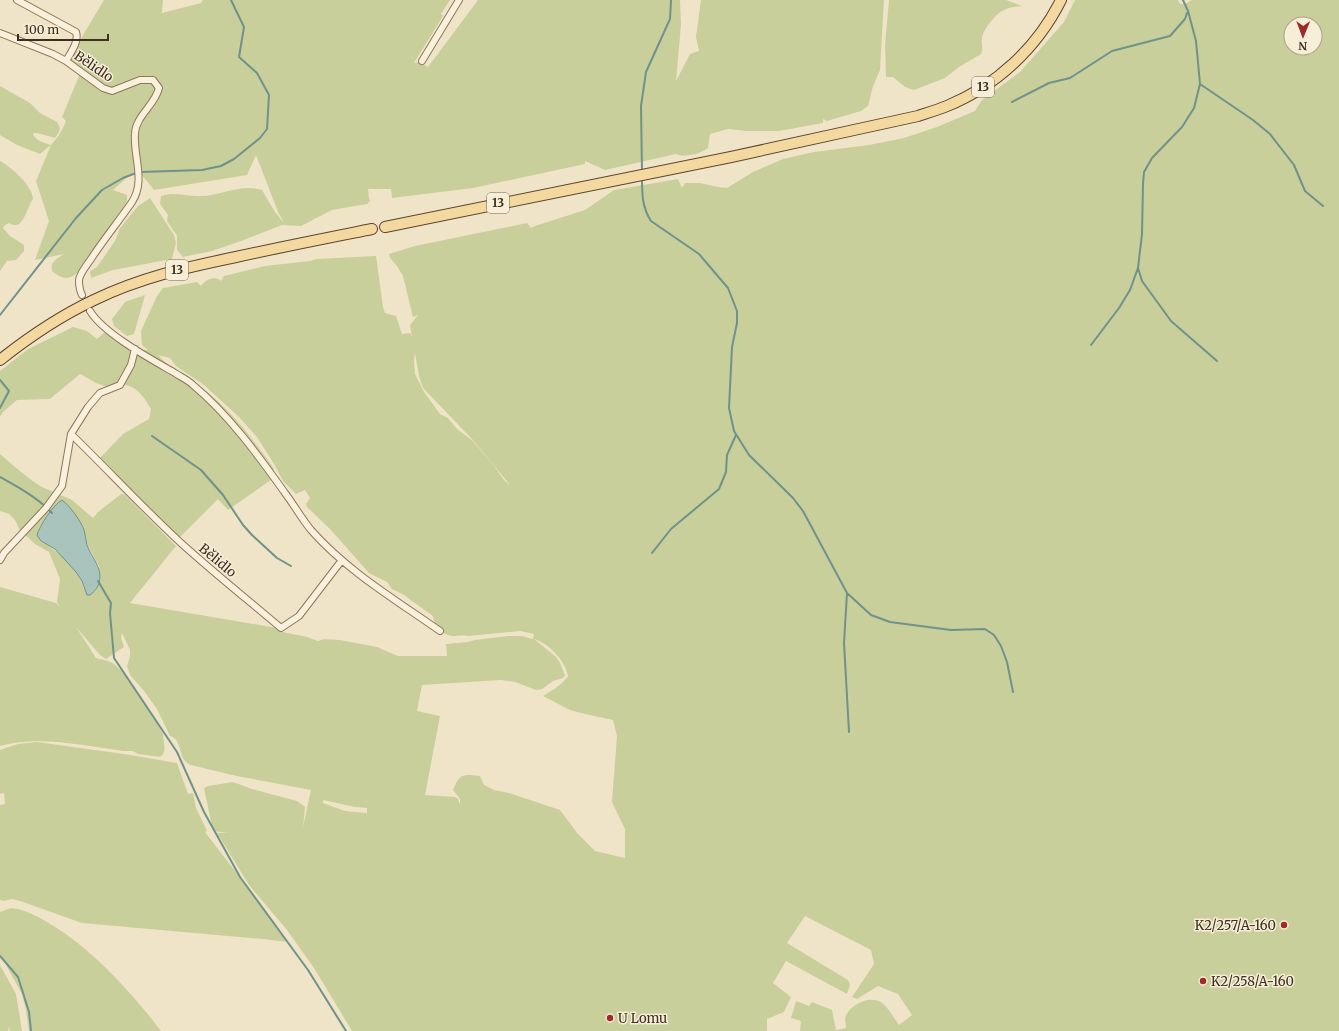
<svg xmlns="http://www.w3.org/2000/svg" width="1339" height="1031" font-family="Merriweather,serif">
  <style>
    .green { fill: #c9cf9b; fill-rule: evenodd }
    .water { fill: #a9c4bc; stroke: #6f938a }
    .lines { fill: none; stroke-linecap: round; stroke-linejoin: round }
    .stream { stroke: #6f938a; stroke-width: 2 }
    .minor-casing { stroke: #8d765c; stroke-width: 8 }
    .primary-casing { stroke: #5b4430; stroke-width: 12 }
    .minor { stroke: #faf1dc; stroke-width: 6 }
    .primary { stroke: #f3d9a0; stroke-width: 10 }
    .poi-dot { fill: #9e2a2b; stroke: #f7eed8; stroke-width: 1.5 }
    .labels { text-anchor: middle; stroke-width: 3; stroke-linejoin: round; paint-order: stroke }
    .shield { fill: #f7eed8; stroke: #756857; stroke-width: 1 }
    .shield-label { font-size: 12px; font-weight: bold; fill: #3d2e20 }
    .street-label { font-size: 13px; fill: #3d2e20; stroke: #f7eed8 }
    .poi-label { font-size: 13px; fill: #3d2e20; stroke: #f7eed8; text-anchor: start }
  </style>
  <rect width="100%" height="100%" fill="#f0e4c8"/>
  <path class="green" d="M104 0H163L162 13 201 3 203 0H450L441 14 443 16 414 63 420 62 428 67 478 0H680L681 25 676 81 690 54 699 51 696 37 701 0H884L880 70 873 86 868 106 861 111 827 121 823 119V123L779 131H747L728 129 710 134 708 148C700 154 685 158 676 154L605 170 585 161V164L473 188 392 198 391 189H368C369 193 368 197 370 201L367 204 332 210 301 226 282 225 241 241 212 251 183 257 177 250V236L167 221 168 215 160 204 161 196C175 191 187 197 201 196 220 196 242 183 262 190L275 212 284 223 278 212 256 155 247 175 154 190 137 169 113 190 127 195V200L126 204 76 274C67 281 60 278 52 271 50 261 57 259 64 254L35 260 49 221 36 181 51 145 40 154 17 145 0 135V86L30 103 40 113 57 122 60 128 59 132 55 138 37 133H33C35 141 43 142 51 145 58 137 62 131 66 121L62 117 79 76 68 60Z
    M889 0H1006L1022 6C1016 7 1010 7 1004 10 996 13 982 31 982 39 981 45 984 48 981 54L959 67 945 78 914 90 905 87 893 77H886L885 45Z
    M1075 0H1178L1180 4 1187 3 1192 0H1339V1031H800L801 1021 791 1018 796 1001 809 1006 812 1002 832 1010 836 1030 846 1028C846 1025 845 1021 845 1018 849 1005 869 995 881 1002 888 1007 894 1018 899 1025L912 1015 898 994 878 986 857 999 852 997 874 964 871 950 805 916 787 943 848 980 850 985 847 994 786 961 773 983 791 997 784 1012 767 1019V1031H352L314 968 287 930 249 885 217 833H228L213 831 204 788 208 786 233 782 252 789 297 801 305 807 303 827 311 790 232 775 191 765C189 764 186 763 185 761 179 754 181 739 170 736L157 709 144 691 130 675 127 666 130 656V650L122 633 121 638 124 647 106 659 100 655 76 627 96 658C103 660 108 660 114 664 131 677 153 715 163 734 163 743 168 751 160 757L138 754 133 751H124C84 746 40 735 0 746V587L56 603 60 607 57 602 60 579 49 552 35 544 19 529 15 520 9 514 0 511V454L15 467 34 482 42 487 72 500 93 518 98 512 121 494H124L176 546 130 603 277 628 279 629 283 632 307 637 318 641 324 639 340 640 377 647 398 656H447L446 644 468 642 475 640 508 636H522L533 639 534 634 520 631 468 636C462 635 458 636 452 636 442 635 434 625 433 616L409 599 406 596 392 589 387 582 369 573 330 529 307 507 306 504 310 498 305 490 296 494 283 481 274 464 257 437 239 417 204 385 176 366 170 358 158 355C169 368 188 376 202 388 231 410 253 439 274 469L271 480 228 510 218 499 179 538 100 458 123 434 149 419 151 409C145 399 138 386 124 385 118 385 111 388 105 386 96 384 88 378 80 374L50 399 17 400 3 412 0 417V371L28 349 73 327 87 331 97 339 105 332 131 350H148L142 345 141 331 157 296 163 288 197 282 201 286C205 280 215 275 221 281L224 276 265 266 310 261 317 259 376 256 383 307 385 313 396 316 402 334 410 333 412 337 410 325 418 315 413 317 412 313 403 276 397 266 390 258 389 254 415 246 527 223 528 224 531 228 535 226 585 210 614 190 678 179 682 188 685 183H700L718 187 727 188 753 172 783 159 814 152 869 145 904 138 937 127 975 111 982 100 1020 72 1064 22ZM1291 24H1315V48H1291ZM415 353 419 376 423 388 472 439 510 485 504 480 494 466 473 441 457 429 448 418 440 414 424 392 415 374 414 361ZM57 503 83 528 88 546 99 566 100 575 96 591 84 589C79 568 59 552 41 541L39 528ZM534 639C548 643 566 661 568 676 562 685 553 690 543 696L570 710 585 714 613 720 617 736 612 802 625 829V858L595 851 578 834 560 810 509 793 494 790 484 785 480 776C463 774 460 773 453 790L460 799V805L458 799 455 797 425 795 440 716 417 711 422 685 501 680 515 682 536 690 542 689 553 681 563 678 565 675 559 661 555 656ZM323 800 355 807 367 808V813L345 811 323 803Z
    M0 161C11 167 33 186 33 199 27 207 23 233 9 223L5 225 3 228 10 236 24 245V251L16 260 8 261 4 259 7 261 0 271Z
    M150 198 174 235 176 243 172 259 113 270 91 278 90 271 97 267 115 241 120 228 138 206Z
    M145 295 134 334 127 336 114 326 112 319 125 302Z
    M37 742 124 754 177 763 188 794 193 793 196 808 207 831 205 832 272 919 287 942 263 939 82 923 20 901 12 899 4 901 0 900V805L5 804 4 793 0 794V750L18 744Z
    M11 908C22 909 30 913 40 918 87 943 129 989 161 1031H29L26 1010 22 994 0 954V912Z
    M0 965 16 994 22 1031H10L9 1027 8 1031H0Z"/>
  <path class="water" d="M62 500C70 506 81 521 84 530 85 535 86 540 87 545 92 559 103 567 99 583 97 589 95 591 90 595H87L82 581 76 572 55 549 41 541 37 535C40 525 53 505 62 500Z"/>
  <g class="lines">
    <path class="stream" d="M1183 0 1188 11 1196 41 1200 84 1194 108 1182 127 1152 158 1144 172 1143 184 1142 234 1138 268 1142 281 1171 321 1217 361
      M1200 84 1253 120 1270 134 1294 165 1305 191 1323 206
      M1012 102 1049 83 1070 78 1112 51 1170 36 1185 19 1187 13
      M140 172 202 170 221 166 234 159 260 138 267 129 269 95 257 73 239 57 244 27 231 0
      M642 172 641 106 646 72 670 19 671 0
      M642 178C642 194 642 207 651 221L699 254 728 288 737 311V323L732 347 729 408 734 431 749 455 793 498 803 511 847 593 871 615 890 622 951 630 985 629 994 635 1001 646 1007 662 1013 692
      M0 315 76 218 102 190 123 178 136 173
      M1091 345 1119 308 1130 290 1138 268
      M0 380 9 391 0 408
      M152 436 201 470 223 495 243 525 252 535 277 558 291 566
      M0 477C18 487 38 498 52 513
      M652 553 671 529 719 489 726 472 727 455 736 435
      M98 581 111 603 110 613 114 658 177 752 204 812 240 877 308 970 346 1031
      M847 593 844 643 849 732
      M0 956 18 977 29 1012 31 1031"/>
    <g class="minor-casing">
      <path id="minor" d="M17 0 76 32C79 42 71 52 66 61
        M0 33 53 54 66 61 103 88 112 91 140 80H153L159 88C155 105 136 116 135 133 133 156 146 181 132 202 119 221 104 239 91 259 87 265 80 273 79 280 79 285 80 291 82 295
        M422 61 459 0
        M90 311C104 334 151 359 175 373 181 377 188 380 193 385 229 415 258 455 285 493 294 505 302 519 311 530 347 571 396 600 440 631
        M71 434C108 470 143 508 181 543 214 573 248 600 281 628L299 616 342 560
        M0 560 4 553 46 508 62 486 71 434 88 407 100 393 120 385 131 365 135 349"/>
    </g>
    <g class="primary-casing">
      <path id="primary" d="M385 227 731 157 918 116C927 113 937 110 947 106 996 86 1037 48 1061 0
        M0 360C29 337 60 316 94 300 139 278 187 267 236 257 281 247 327 238 372 229"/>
    </g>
    <use href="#minor" class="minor"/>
    <use href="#primary" class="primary"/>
  </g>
  <g class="poi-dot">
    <circle cx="1284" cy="925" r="4"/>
    <circle cx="1203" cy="981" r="4"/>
    <circle cx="610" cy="1018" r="4"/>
  </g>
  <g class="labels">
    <g class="shield">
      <rect x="972" y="77" width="22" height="20" rx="3"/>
      <rect x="487" y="193" width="22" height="20" rx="3"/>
      <rect x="166" y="260" width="22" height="20" rx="3"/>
    </g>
    <g class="shield-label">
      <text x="983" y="91">13</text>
      <text x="498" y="207">13</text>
      <text x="177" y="274">13</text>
    </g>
    <g class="street-label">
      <text transform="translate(94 66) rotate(34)" y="5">Bělidlo</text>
      <text transform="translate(218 560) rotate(40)" y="5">Bělidlo</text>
    </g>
    <g class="poi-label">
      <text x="1276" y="930" text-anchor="end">K2/257/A-160</text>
      <text x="1211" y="986">K2/258/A-160</text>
      <text x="618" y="1023">U Lomu</text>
    </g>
  </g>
  <g transform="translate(1303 36) rotate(181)"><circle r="19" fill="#f7eed8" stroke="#ada18e"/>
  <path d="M0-3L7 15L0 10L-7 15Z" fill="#9e2a2b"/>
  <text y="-6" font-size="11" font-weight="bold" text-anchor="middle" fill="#3d2e20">N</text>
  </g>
  <path d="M18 34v6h90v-6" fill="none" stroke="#3d2e20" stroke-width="2"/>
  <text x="24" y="34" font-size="12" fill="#3d2e20" stroke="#f7eed8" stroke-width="3" paint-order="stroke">100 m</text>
</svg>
